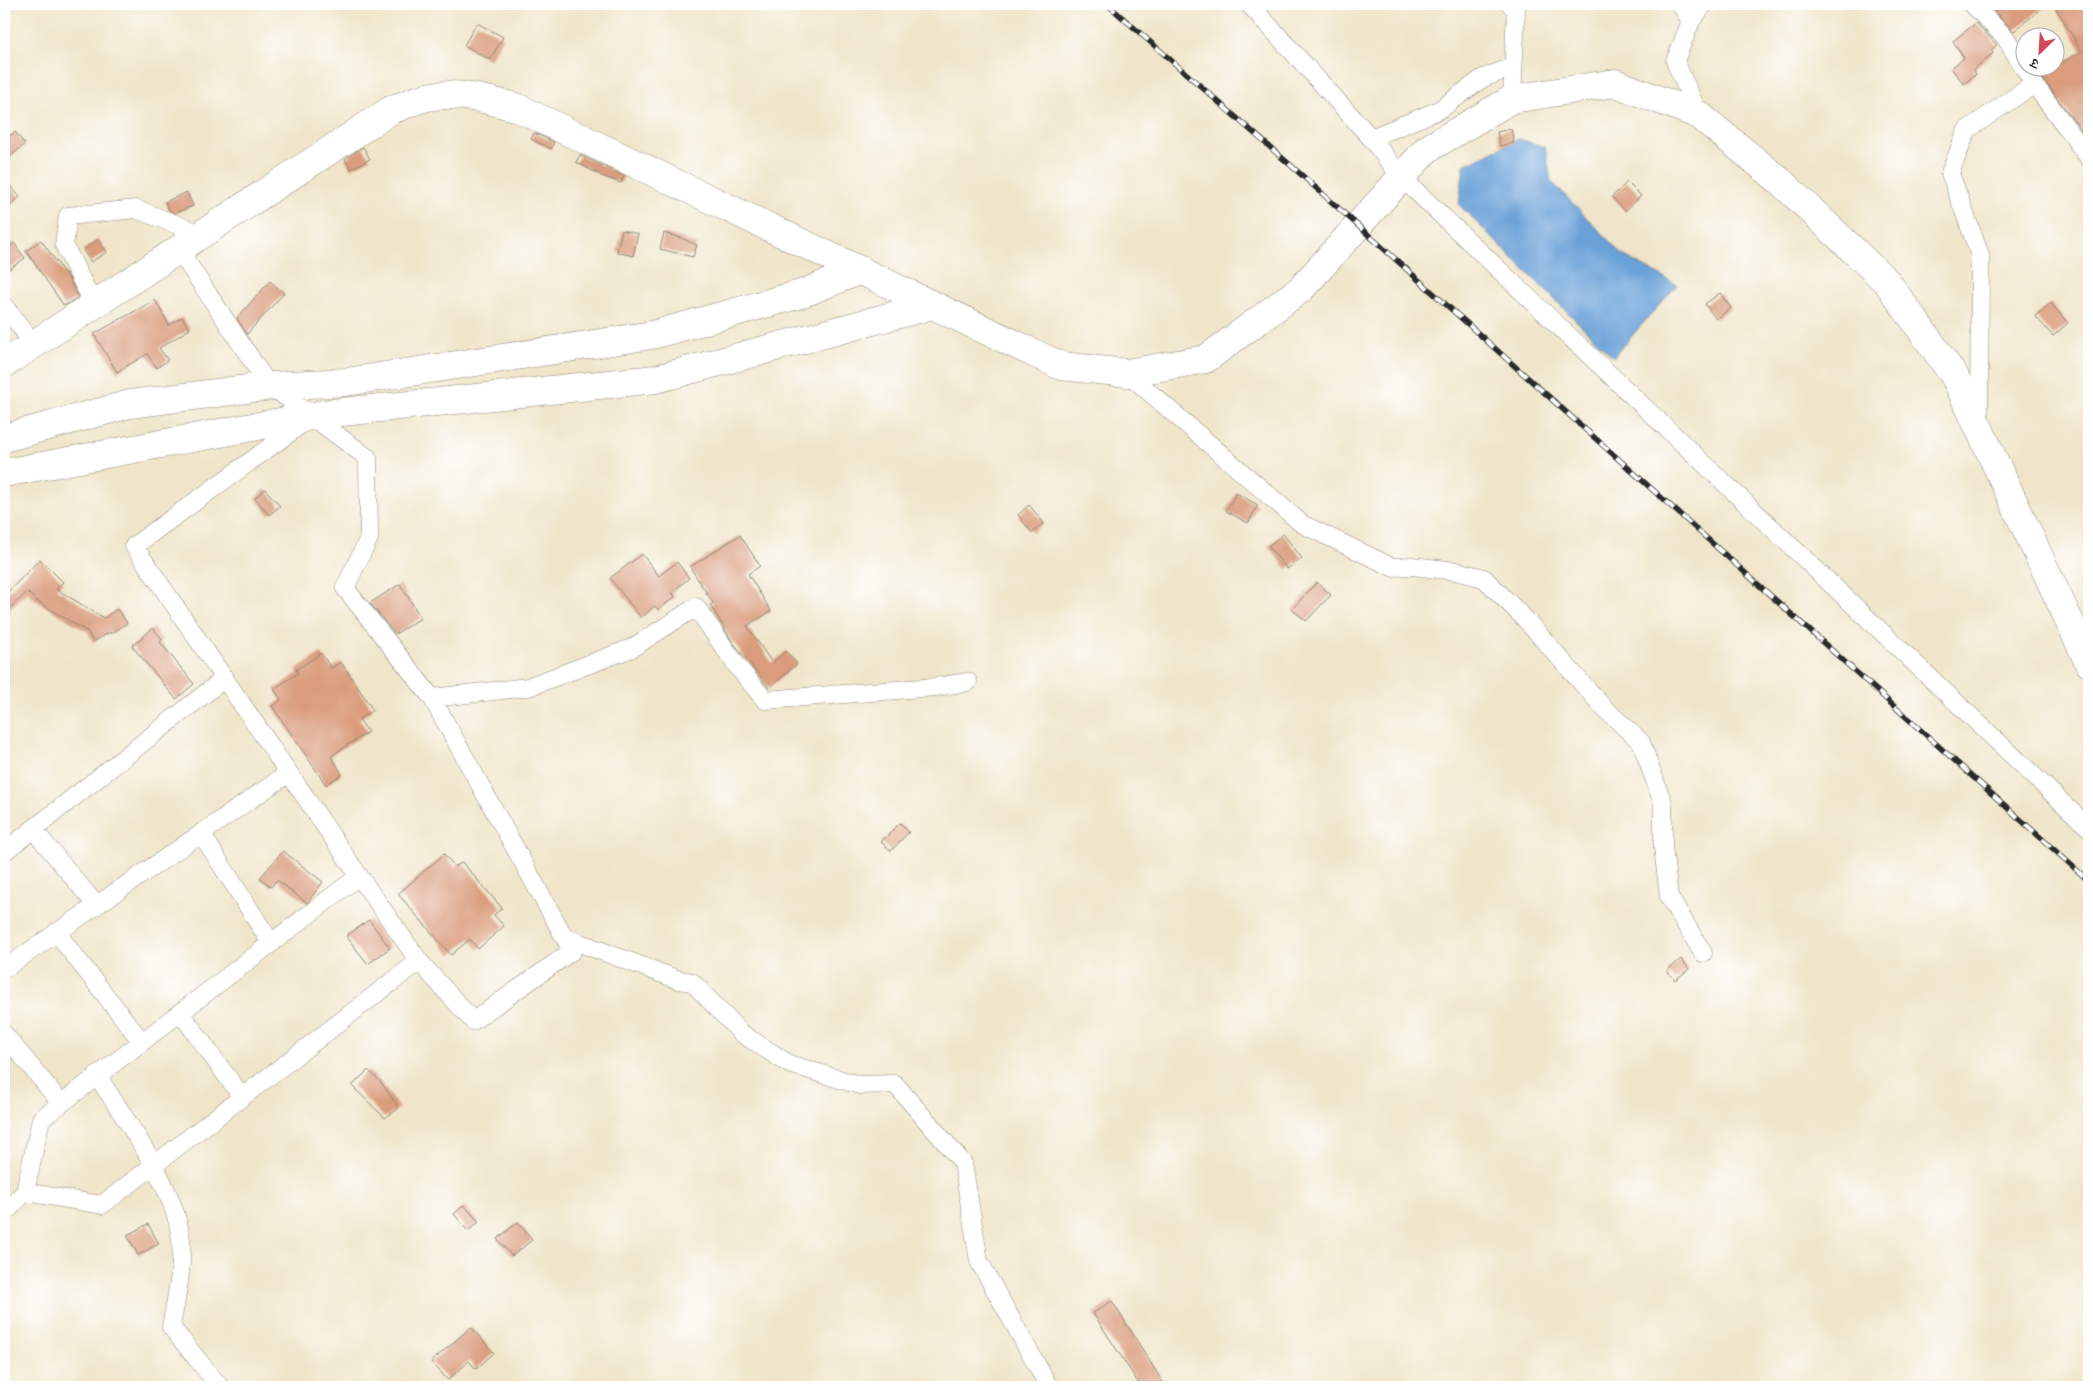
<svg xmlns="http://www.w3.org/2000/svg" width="2093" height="1391" font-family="'IM FELL Great Primer','Noto Serif Devanagari',serif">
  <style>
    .water { fill: #6aa1d8; stroke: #4a6682 }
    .building { fill: #da9c7d }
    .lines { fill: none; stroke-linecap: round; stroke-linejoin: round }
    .minor-casing { stroke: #8e887a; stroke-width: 19 }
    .primary-casing { stroke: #8e887a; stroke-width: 29 }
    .minor { stroke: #fff; stroke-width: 18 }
    .primary { stroke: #fff; stroke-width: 28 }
    .rail-casing { stroke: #2b2b2b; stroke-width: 5.5 }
    .rail { stroke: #fff; stroke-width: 4; stroke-dasharray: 11; stroke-linecap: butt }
  </style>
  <rect width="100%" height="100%" fill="#fff"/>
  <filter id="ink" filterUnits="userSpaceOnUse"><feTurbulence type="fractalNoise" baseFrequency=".02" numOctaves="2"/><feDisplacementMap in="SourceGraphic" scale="10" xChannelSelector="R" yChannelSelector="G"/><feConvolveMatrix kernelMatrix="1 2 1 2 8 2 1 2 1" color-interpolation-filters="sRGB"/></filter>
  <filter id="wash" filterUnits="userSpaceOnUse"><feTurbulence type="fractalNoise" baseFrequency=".0096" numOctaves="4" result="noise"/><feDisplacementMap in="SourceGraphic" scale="20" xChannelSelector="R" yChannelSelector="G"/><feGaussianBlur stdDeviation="1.12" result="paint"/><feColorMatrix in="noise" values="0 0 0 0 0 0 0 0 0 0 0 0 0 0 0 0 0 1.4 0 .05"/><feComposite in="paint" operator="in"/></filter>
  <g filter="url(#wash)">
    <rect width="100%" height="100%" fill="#f0e5c9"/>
    <path class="water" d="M1519 139 1545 147 1551 181 1623 255 1677 285 1613 357 1459 205 1464 165Z"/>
    <g id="blocks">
      <path class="building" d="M1987 4H2047L2014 31Z
        M2053 4H2089V127L2082 131 2041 76 2082 51Z
        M477 23 503 37 490 60 464 45Z
        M1976 23 1997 45 1991 50 1993 53 1973 70 1976 74 1964 84 1951 68 1964 58 1953 41Z
        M1511 129 1514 143 1500 146 1497 132Z
        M15 132 25 144 4 162V141Z
        M534 133 554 142 551 149 531 139Z
        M363 147 370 159 351 169 345 159Z
        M580 155 624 176 621 183 602 176 576 162Z
        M4 179 20 197 4 211Z
        M1627 182 1641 196 1625 211 1612 197Z
        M187 192 193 206 175 213 169 210 165 202Z
        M622 230 638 234 633 256 617 252Z
        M664 233 681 238 697 245 693 257 660 249Z
        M98 239 107 252 91 262 83 250Z
        M41 240 65 274 66 273 78 297 64 306 26 251Z
        M14 243 25 258 4 273V251Z
        M270 281 284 293 247 334 237 318Z
        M1720 293 1731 308 1716 319 1705 304Z
        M155 300 169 325 182 317 190 329 159 348 168 360 157 368 147 354 117 372 94 334Z
        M2051 303 2068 323 2053 336 2035 316Z
        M265 489 280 506 269 515 255 498Z
        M1236 493 1258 505 1248 523 1226 511Z
        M1029 505 1044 523 1032 533 1018 515Z
        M1283 534 1302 558 1287 569 1268 546Z
        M740 535 760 566 748 574 771 611 747 626 772 663 786 651 797 664 769 688 732 641 710 605 713 603 690 567Z
        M642 554 659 576 677 562 689 578 672 592 675 597 658 610 655 606 641 618 610 578Z
        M40 559 63 582 56 589 104 618 117 609 127 623 111 634 110 632 93 642 88 632 38 602 27 592 4 614V596Z
        M1317 582 1331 595 1306 621 1292 609Z
        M400 584 421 618 395 634 370 603Z
        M153 628 162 639 160 642 194 684 176 699 132 646Z
        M321 653 331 668 341 662 373 710 359 719 368 732 331 756 342 774 326 785 272 706 281 700 274 689 298 673 296 670Z
        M900 823 909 832 891 851 881 842Z
        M283 851 323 882 307 903 277 880 271 887 260 878Z
        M444 854 455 867 462 862 502 908 494 915 504 926 478 949 470 939 451 955 398 894Z
        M369 920 390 948 368 964 346 936Z
        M1681 959 1689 969 1675 980 1667 971Z
        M368 1070 380 1081 399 1108 385 1118 352 1086Z
        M464 1205 479 1222 468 1231 454 1214Z
        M518 1222 532 1240 512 1256 497 1239Z
        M148 1224 159 1244 138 1255 127 1235Z
        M1112 1301 1166 1387H1141L1093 1313Z
        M471 1327 494 1353 476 1369 469 1361 448 1380 431 1362Z"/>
    </g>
  </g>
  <g filter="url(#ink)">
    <use href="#blocks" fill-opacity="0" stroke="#8e887a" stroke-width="1"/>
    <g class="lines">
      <g class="minor-casing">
        <path id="minor" d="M1249 4 1371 138 1439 110 1483 78 1513 67
          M1510 4 1516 9 1512 99
          M1680 4 1691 21 1704 4
          M1972 4 2005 37 2034 84 2089 158
          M1691 21 1675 61 1699 115
          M1371 138 1401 177 2089 828
          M179 250 267 383 368 458 369 538 345 588 432 698 528 687 632 648 696 607 737 666 765 700 936 687 968 682
          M94 305 64 245 68 216 136 209 201 234
          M4 306 34 344
          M1127 373 1302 524 1392 567 1412 566 1456 571 1484 578 1526 620 1604 708 1641 742 1663 803V847L1669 897 1703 953
          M307 420 134 546 359 876
          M1979 420 1980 255 1950 173 1967 130 2034 84
          M33 829 96 905
          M201 833 271 943
          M4 852 225 678
          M56 932 142 1042
          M564 937 679 980 692 982 741 1033 789 1064 859 1085 895 1084 963 1163 979 1261 1049 1387
          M4 969 289 773
          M180 1012 242 1097
          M4 1034 61 1103
          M97 1075C125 1120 176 1187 181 1240 183 1269 176 1299 171 1327L220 1387
          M25 1192 102 1205 419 961 473 1021 572 951 432 698
          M4 1214 25 1192 41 1119 359 876 419 961"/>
      </g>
      <g class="primary-casing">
        <path id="primary" d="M4 364 391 110C402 106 415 100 427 97 458 91 489 100 518 108L1061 366 1127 373 1206 359 1301 289 1427 149 1512 99 1615 83 1699 115 1780 181 1887 282 1955 377 2089 663
          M4 438 130 404 271 386 346 382 652 335 801 294 861 270
          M4 473 323 414 656 379 933 305"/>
      </g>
      <use href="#minor" class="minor"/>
      <use href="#primary" class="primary"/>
      <g class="rail-casing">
        <path id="rail" d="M1107 4 1296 170 2089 881"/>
      </g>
      <use href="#rail" class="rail"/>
    </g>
  </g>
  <rect width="2093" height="1391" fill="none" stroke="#fff" stroke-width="20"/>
  <g transform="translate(2040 52) rotate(205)"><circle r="24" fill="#ffffff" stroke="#aaaaaa"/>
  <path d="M0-4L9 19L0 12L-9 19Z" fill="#d1495b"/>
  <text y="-8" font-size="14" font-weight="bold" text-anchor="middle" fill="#2b2b2b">उ</text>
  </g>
</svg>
